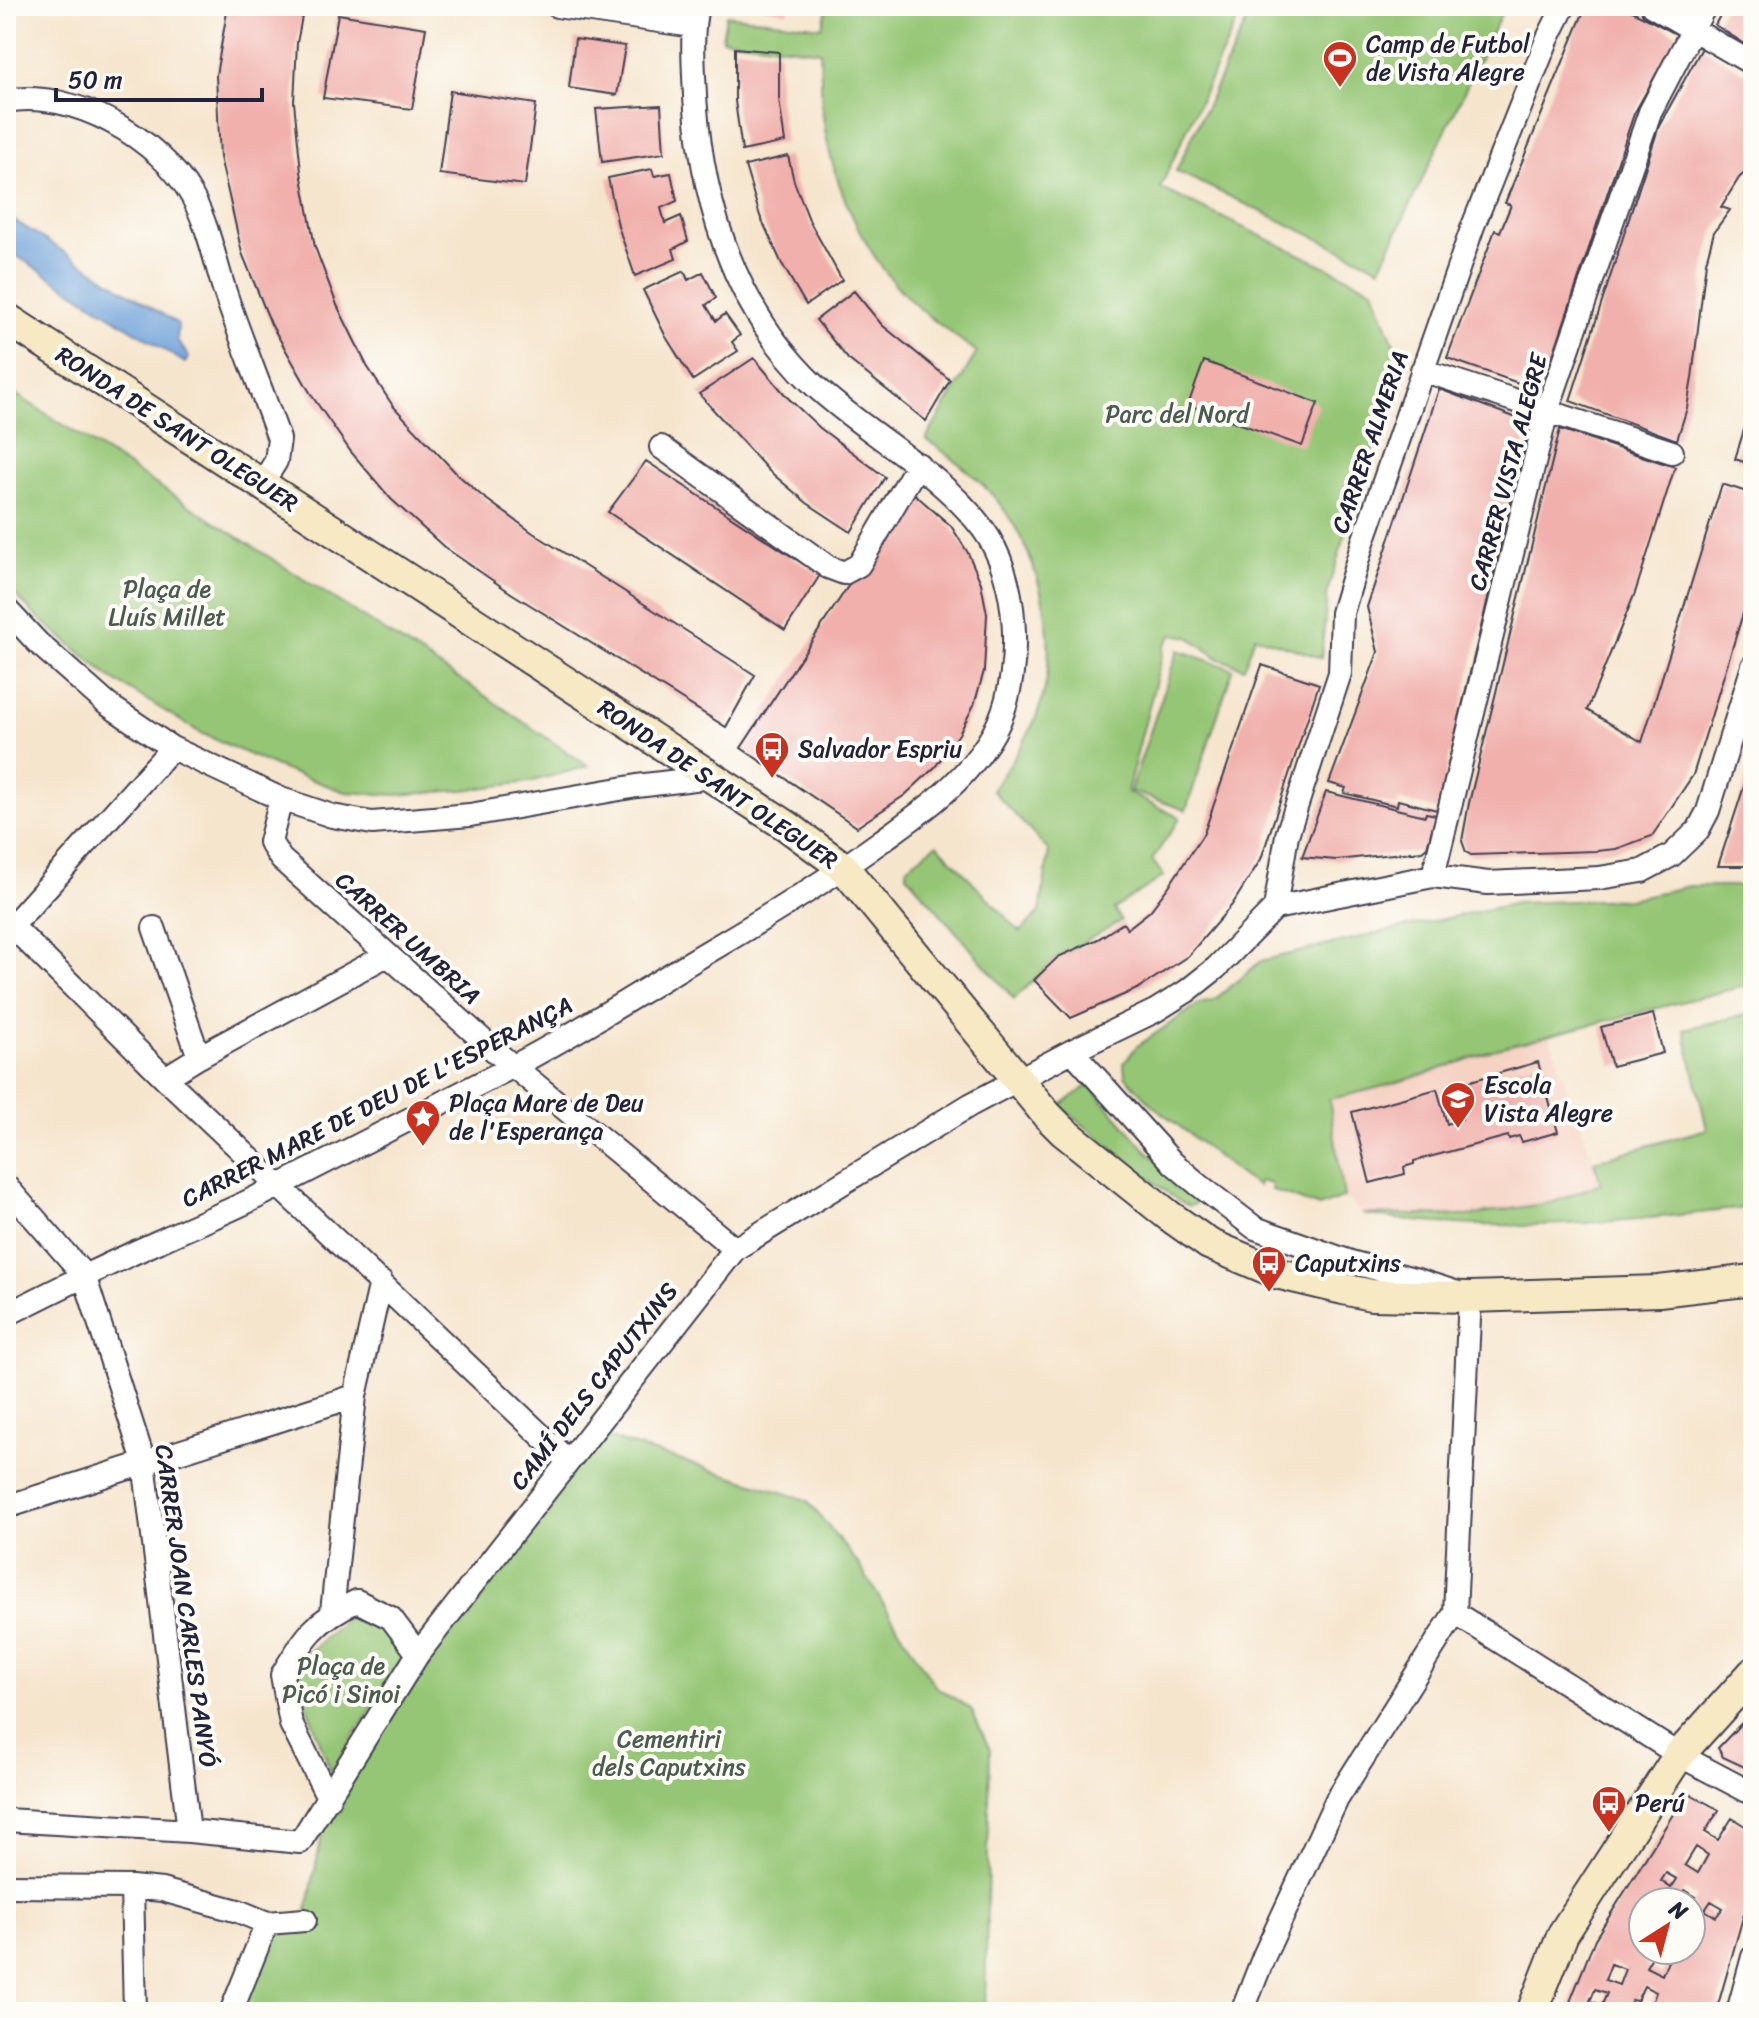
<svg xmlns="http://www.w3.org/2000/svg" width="1759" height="2018" font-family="Sriracha,sans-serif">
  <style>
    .built { fill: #f6d2c3 }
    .green { fill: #95c675; stroke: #5c7458; stroke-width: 2 }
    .water { fill: #6ea1d9; stroke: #48628a; stroke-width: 2 }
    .building { fill: #f1b0ac; fill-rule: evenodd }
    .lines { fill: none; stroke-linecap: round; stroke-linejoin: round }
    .street-casing { stroke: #423f51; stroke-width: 26 }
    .secondary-casing { stroke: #423f51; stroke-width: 34 }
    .street { stroke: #fff; stroke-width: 22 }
    .secondary { stroke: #f7e9c3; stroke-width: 30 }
    .labels { text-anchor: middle; stroke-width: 8; stroke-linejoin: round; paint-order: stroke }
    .poi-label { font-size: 24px; fill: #22223b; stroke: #fdfcf7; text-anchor: start }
    .park-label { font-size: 24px; fill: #4a5b4f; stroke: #fdfcf7 }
    .street-label { font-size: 24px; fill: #22223b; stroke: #fdfcf7 }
  </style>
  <rect width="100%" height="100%" fill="#fdfcf7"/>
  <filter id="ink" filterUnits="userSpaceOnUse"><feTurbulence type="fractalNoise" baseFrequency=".0125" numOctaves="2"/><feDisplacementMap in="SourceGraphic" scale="16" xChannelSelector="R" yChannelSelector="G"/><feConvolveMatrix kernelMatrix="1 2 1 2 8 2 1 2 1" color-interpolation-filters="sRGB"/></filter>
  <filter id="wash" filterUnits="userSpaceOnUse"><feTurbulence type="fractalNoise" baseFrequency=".006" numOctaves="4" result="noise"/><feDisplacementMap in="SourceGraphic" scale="32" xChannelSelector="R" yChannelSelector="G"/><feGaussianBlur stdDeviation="1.8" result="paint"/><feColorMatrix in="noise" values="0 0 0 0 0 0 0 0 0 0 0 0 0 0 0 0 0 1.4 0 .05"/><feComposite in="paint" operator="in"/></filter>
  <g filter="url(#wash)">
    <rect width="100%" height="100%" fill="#f6e5cd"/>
    <path class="built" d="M1549 1035 1601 1183 1554 1202 1467 1216 1362 1214 1344 1197 1329 1099 1354 1094Z"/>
    <path class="green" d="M828 6H1244L1160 188 1373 289 1401 362 1328 589 1321 658 1255 636 1244 668 1218 658 1189 637 1173 634 1165 645 1127 792 1180 818 1152 860 1164 876 1114 909 1121 921 1058 957 1014 999 907 875V867L937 844 1020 932 1040 912 1049 851 992 790C1008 767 1025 744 1036 717 1064 651 1042 558 999 503 979 477 952 458 926 439L977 352C954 335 930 319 909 299 860 250 828 174 822 106 821 88 821 69 820 51L722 39 726 15 822 27Z
      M1254 6H1505L1380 268 1176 171Z
      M6 388 481 693 588 766 529 782 463 790 397 795 345 792 279 768 201 733 111 678 34 614 6 585Z
      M1178 650 1233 669 1186 810 1130 791Z
      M1690 886H1753V984L1550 1035C1530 1042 1509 1044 1490 1051 1438 1071 1384 1088 1329 1099L1344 1197 1319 1207 1272 1190V1184L1259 1181 1258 1186 1243 1177 1154 1106 1125 1076 1124 1063 1136 1047 1199 1004 1213 1001 1261 961 1378 933 1517 903 1628 899Z
      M1753 1013V1207C1623 1222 1492 1236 1362 1214L1468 1216 1554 1202 1601 1183 1594 1161 1707 1129 1684 1029Z
      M1086 1087 1092 1088 1145 1149 1195 1196 1194 1205 1188 1206 1170 1195 1060 1106Z
      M590 1432 807 1500 857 1562 935 1686 971 1709 990 1750 985 2012H231L267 1923 305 1920 329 1799 380 1714Z
      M351 1615 379 1622 404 1658 331 1772 295 1674 303 1657Z"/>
    <path class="water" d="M6 215 178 324 177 340 189 357 185 363 6 249Z"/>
    <g id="blocks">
      <path class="building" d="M228 6H304L297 43 294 102 301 172 315 247 337 305 367 366 393 406 457 474 482 496 533 533 755 675 726 727 511 593 444 547 391 499 351 452 312 396 271 324 242 253 220 157 216 75Z
        M755 6H789L788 13Z
        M1586 6H1623L1678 35 1634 114 1541 391 1447 358 1495 230 1500 232 1511 205 1505 203Z
        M1725 6H1753V49L1715 25Z
        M338 14 426 28 412 109 323 98Z
        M575 39 625 46 617 95 569 88Z
        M735 48 779 52V99L785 142 742 151 735 101Z
        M1702 48 1753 78V165L1739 178 1721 207 1730 210 1714 232 1706 262 1692 378 1687 408 1677 440 1570 401 1659 126Z
        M450 91 536 104 525 185 439 174Z
        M661 105 664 153 602 162 596 109Z
        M788 156 794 181 810 222 842 280 806 305 781 262 760 216 745 166Z
        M652 169 654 176 671 173 677 201 661 208 665 223 681 216 688 241 673 249 676 259 635 276 618 226 608 178Z
        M684 271 688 280 703 272 716 298 706 305 716 321 725 314 740 335 732 342 738 351 693 380 666 337 643 290Z
        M854 291 882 325 950 380 926 421 848 359 816 320Z
        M754 358 787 397 820 428 885 477 851 532 807 503 768 470 699 394Z
        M1204 361 1318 403 1302 446 1188 405Z
        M1439 389 1530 423 1437 810 1398 800 1397 806 1344 793 1346 788 1329 783 1378 652 1367 607Z
        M1752 404 1753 405V465L1735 459Z
        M1560 429 1675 467 1635 593 1587 710 1642 742 1722 484 1753 494V581L1693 775 1652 836 1616 849 1596 851 1471 855 1466 852 1462 841 1469 803Z
        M646 461 820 575 785 630 608 512Z
        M911 491 951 526 968 553 981 583 987 614 984 671 974 705 959 734 935 767 905 795 857 827 741 748Z
        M1262 665 1319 684 1261 859 1232 905 1188 956 1139 988 1071 1018 1034 980 1058 957 1098 939 1123 923 1127 929 1150 911 1169 886 1204 833Z
        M1753 762V866H1718L1752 762Z
        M1326 792 1425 816 1426 813 1436 815 1427 847 1422 851 1336 860 1302 857Z
        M1653 1014 1663 1053 1612 1066 1601 1027Z
        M1538 1062 1558 1132 1522 1142 1519 1136 1509 1139 1508 1136 1414 1161V1164L1404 1167 1405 1174 1370 1183 1352 1112 1437 1089 1447 1124 1462 1119 1453 1086Z
        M1753 1711V1771L1723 1757 1718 1748Z
        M1687 1792 1719 1810 1705 1832 1718 1840 1732 1818 1753 1831V1882L1716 2012H1649L1656 1992 1644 1986 1637 2001 1632 2000 1631 2003 1644 2007 1643 2012H1566L1595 1939ZM1696 1847 1708 1855 1698 1873 1685 1865ZM1666 1873 1677 1879 1671 1888 1661 1881ZM1685 1890 1696 1897 1691 1904 1693 1911 1691 1950H1673L1662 1975 1646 1967 1656 1950H1643V1902H1677ZM1711 1901 1723 1908 1716 1917 1705 1910ZM1611 1964 1625 1969 1619 1985 1605 1980ZM1595 1989 1607 1993 1602 2005 1590 2001Z"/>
    </g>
  </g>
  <g filter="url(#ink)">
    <use href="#blocks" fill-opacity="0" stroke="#423f51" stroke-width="2"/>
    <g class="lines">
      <g class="street-casing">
        <path id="street" d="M557 6 693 26
          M1652 6 1753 64
          M6 101C73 88 160 139 192 196 209 227 215 262 226 295 242 343 262 390 279 439L276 461 262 484
          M1422 370 1672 452
          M661 447 828 567 844 573 859 565 918 464
          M6 609 38 643 107 704 172 748 281 799 332 816 372 823 470 815 637 786 711 777
          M281 799 270 842 281 859 496 1052 735 1249
          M1433 876 1547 411 1650 112 1705 6
          M1275 908 1287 835 1340 673 1342 613 1363 542 1473 226 1547 40 1564 6
          M1275 908 1433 876 1488 883 1599 878 1642 871 1672 855 1698 830 1708 811 1753 666
          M6 925 12 926 165 1078 567 1460
          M12 926 172 748
          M154 928 199 1057
          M1072 1051 1173 1163 1199 1185 1255 1228 1351 1262 1414 1279 1470 1297 1455 1613 1337 1799 1264 1956 1242 2012
          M165 1078 199 1057 387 955
          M6 1186 84 1275 144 1462 189 1831
          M6 1315C57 1289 108 1264 160 1241 194 1225 228 1212 261 1195 344 1152 428 1110 512 1067 580 1032 645 989 711 950 769 916 826 881 880 842 913 818 946 796 972 764 982 752 993 736 999 722 1023 667 1019 577 983 529 938 469 869 436 815 386 730 306 698 190 694 76 693 52 692 30 697 6
          M6 1507 355 1396
          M332 1612 355 1396 381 1282
          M1455 1613 1679 1755 1753 1794
          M329 1799 291 1724 282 1675C304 1638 316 1619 357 1601L391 1618 418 1654
          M6 1820 189 1831 300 1842 418 1654 735 1249 970 1105 1072 1051 1155 1011 1187 991 1216 968 1275 908
          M6 1886 132 1887 162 1890 238 1911 267 1923 305 1920
          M132 1887 135 2012
          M231 2012 267 1923
          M1738 2012 1753 1957"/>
      </g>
      <g class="secondary-casing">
        <path id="secondary" d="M6 318 787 826 844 868 1047 1115 1063 1131 1168 1215 1209 1244 1280 1274 1343 1289 1371 1295 1470 1297 1659 1291 1753 1280
          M1532 2012 1563 1934 1679 1755 1753 1673"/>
      </g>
      <use href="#street" class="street"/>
      <use href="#secondary" class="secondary"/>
    </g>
  </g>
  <defs>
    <g id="stadium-pin" transform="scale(1.8)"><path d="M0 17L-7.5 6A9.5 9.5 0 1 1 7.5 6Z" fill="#c8321e" stroke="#fdfcf7"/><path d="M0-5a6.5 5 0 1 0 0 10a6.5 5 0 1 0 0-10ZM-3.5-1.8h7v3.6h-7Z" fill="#fff"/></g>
    <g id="bus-pin" transform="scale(1.8)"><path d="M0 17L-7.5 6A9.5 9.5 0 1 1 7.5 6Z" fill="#c8321e" stroke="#fdfcf7"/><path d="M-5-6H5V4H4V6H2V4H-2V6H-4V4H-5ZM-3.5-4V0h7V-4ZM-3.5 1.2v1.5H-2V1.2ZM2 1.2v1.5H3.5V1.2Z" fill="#fff"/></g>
    <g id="school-pin" transform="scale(1.8)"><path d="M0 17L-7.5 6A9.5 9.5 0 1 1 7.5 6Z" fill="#c8321e" stroke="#fdfcf7"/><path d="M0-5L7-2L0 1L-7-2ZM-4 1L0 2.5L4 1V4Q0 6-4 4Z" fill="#fff"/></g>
    <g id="sight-pin" transform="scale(1.8)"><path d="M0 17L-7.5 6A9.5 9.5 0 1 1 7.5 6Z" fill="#c8321e" stroke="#fdfcf7"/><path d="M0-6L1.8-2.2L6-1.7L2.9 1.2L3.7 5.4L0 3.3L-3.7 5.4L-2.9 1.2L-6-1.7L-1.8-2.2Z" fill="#fff"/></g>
  </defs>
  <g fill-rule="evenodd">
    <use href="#stadium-pin" x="1340" y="58"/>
    <use href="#bus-pin" x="772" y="749"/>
    <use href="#school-pin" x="1458" y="1099"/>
    <use href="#sight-pin" x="423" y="1117"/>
    <use href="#bus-pin" x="1269" y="1263"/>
    <use href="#bus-pin" x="1609" y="1803"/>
  </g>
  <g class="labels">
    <g class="poi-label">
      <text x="1366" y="52">Camp de Futbol<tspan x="1366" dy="28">de Vista Alegre</tspan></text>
      <text x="798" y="757">Salvador Espriu</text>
      <text x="1484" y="1093">Escola<tspan x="1484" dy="28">Vista Alegre</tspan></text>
      <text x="449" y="1111">Plaça Mare de Deu<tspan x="449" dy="28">de l'Esperança</tspan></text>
      <text x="1295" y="1271">Caputxins</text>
      <text x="1635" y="1811">Perú</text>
    </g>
    <g class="park-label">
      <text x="1177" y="422">Parc del Nord</text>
      <text x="167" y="597">Plaça de<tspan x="167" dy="28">Lluís Millet</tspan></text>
      <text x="341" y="1674">Plaça de<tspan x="341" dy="28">Picó i Sinoi</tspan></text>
      <text x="669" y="1747">Cementiri<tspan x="669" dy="28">dels Caputxins</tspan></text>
    </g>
    <g class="street-label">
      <text transform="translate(177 429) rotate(33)" y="8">RONDA DE SANT OLEGUER</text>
      <text transform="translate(1370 442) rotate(-71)" y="8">CARRER ALMERIA</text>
      <text transform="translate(1508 472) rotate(-75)" y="8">CARRER VISTA ALEGRE</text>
      <text transform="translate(718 784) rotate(34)" y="8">RONDA DE SANT OLEGUER</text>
      <text transform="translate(408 938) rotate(42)" y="8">CARRER UMBRIA</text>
      <text transform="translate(377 1102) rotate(-27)" y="8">CARRER MARE DE DEU DE L'ESPERANÇA</text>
      <text transform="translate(594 1386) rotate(-52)" y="8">CAMÍ DELS CAPUTXINS</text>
      <text transform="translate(186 1606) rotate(82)" y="8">CARRER JOAN CARLES PANYÓ</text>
    </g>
  </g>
  <rect width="1759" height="2018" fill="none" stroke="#fdfcf7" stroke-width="32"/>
  <g transform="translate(1667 1926) rotate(36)"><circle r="38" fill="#fdfcf7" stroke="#a5a5ac" stroke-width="2"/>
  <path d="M0-6L14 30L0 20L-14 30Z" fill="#c8321e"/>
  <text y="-12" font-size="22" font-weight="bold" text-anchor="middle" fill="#22223b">N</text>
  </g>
  <path d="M56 88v12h206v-12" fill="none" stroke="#22223b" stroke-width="4"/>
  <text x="68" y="88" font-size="24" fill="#22223b" stroke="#fdfcf7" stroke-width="6" paint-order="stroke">50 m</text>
</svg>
